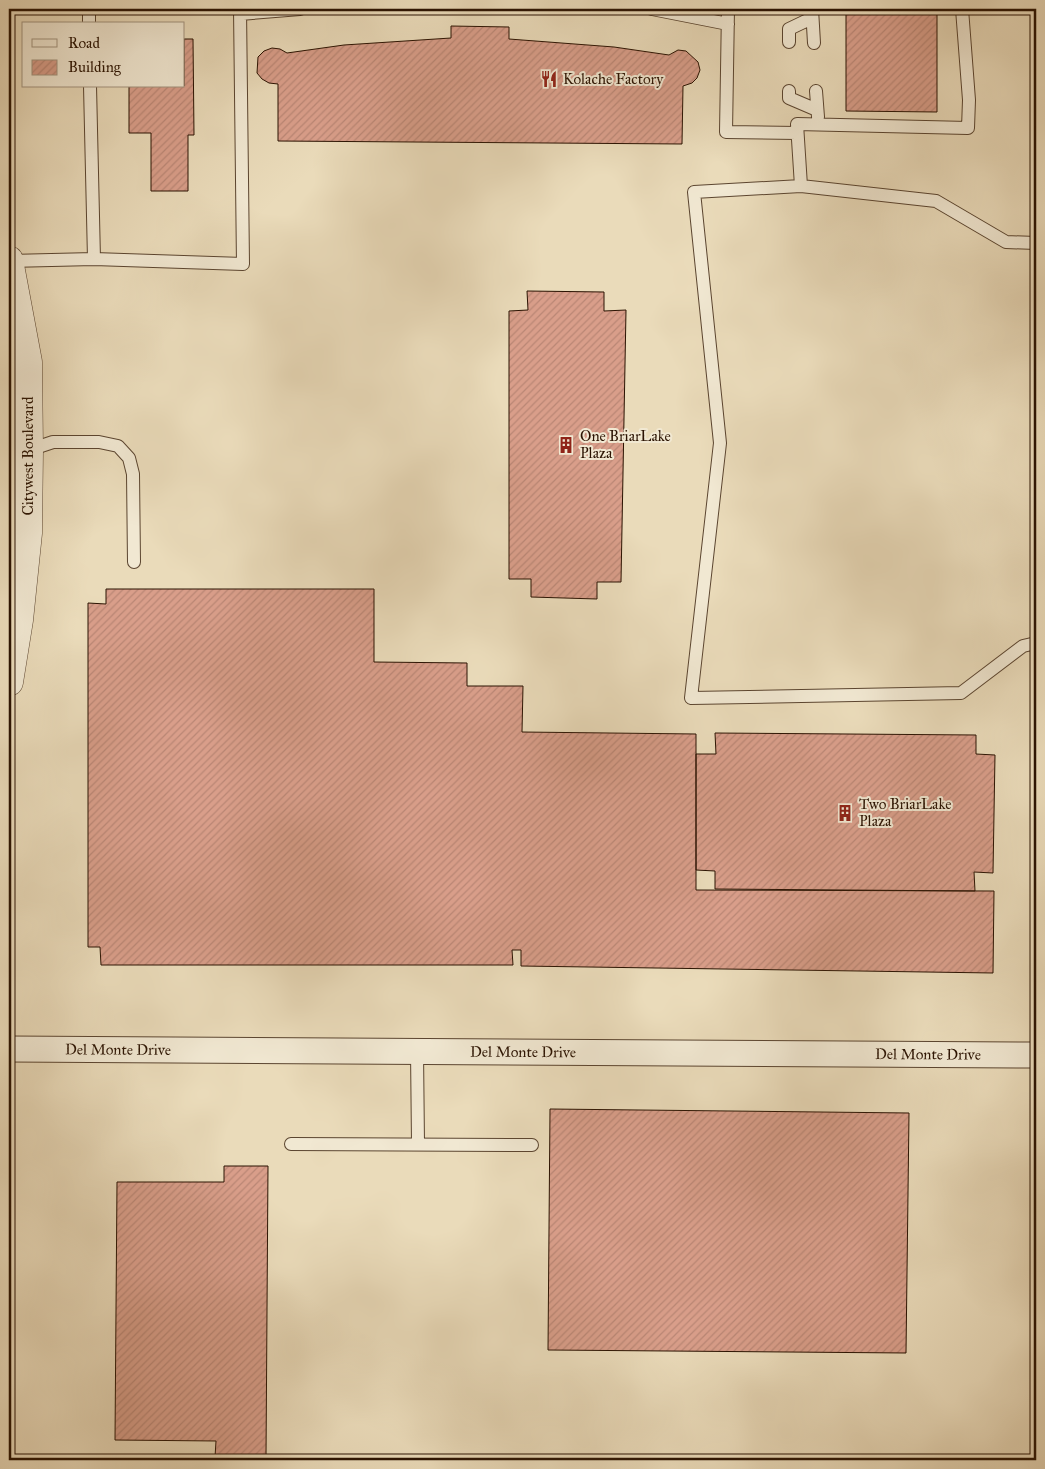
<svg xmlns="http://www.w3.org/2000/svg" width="1045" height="1469" font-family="'IM FELL Great Primer',serif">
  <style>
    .building { fill: url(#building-hatch); stroke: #2b1302 }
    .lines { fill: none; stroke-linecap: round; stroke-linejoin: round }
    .service-casing { stroke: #5b4530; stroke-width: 14 }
    .minor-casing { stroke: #5b4530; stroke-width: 27 }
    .tertiary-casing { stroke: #5b4530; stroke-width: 29 }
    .service { stroke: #f1e8d2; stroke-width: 12 }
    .minor { stroke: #f1e8d2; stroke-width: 25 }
    .tertiary { stroke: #f1e8d2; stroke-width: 28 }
    .labels { text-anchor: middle; stroke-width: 4; stroke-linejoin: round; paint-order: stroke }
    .poi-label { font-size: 15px; fill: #2b1302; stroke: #f1e8d2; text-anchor: start }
    .street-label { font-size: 15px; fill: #2b1302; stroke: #f1e8d2 }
  </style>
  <defs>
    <pattern id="building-hatch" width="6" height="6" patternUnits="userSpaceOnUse" patternTransform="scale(1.25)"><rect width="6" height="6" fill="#d99e8a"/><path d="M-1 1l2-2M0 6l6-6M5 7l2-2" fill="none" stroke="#ba8775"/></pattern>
  </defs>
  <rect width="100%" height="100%" fill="#eadbba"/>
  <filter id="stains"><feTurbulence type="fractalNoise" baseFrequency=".004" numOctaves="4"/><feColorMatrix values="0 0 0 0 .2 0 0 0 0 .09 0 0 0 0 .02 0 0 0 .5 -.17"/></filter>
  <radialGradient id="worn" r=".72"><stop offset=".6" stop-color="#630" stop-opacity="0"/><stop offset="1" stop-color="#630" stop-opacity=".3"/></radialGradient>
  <path class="building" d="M846 9H937V112L846 111Z
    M451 26 509 27V39L614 47 669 55 678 50 686 51 698 62 700 70 697 78 692 83 683 86 682 144 278 141V84L269 83 262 79 257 73 258 57 264 51 272 48 280 49 287 53 344 45 451 38Z
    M184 39H193L194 135H188V191H151V133H129V86H184Z
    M527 291 604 292V311L626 310 621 582H597V599L531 597V579H509V311L528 310Z
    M106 589H374V662L467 663V686H523L522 732 696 734V890L994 891 993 973 521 966V950H512L513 965H101L100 947H88V603L106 604Z
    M715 733 976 735V754L995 755 993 873 974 872 975 891 715 889V871L696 870V754H716Z
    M550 1109 909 1113 906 1353 548 1350Z
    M224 1166H268L266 1457H215L216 1441 115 1440 117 1182H224Z"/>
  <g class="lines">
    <g class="service-casing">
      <path id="service" d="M89 9V24
        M652 9 728 24
        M728 9 726 132 797 133
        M812 9 814 43
        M962 9 969 100 968 128 797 124 801 186 936 201 1006 242 1036 243
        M240 14 300 9
        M789 42V29L812 18
        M789 91V98L817 110
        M816 91 818 117
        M801 186 694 192 720 443 691 698 961 693 1023 646 1036 643
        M94 259 243 264 240 9
        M9 261 94 259 90 86
        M29 450 53 442H99L118 446 129 458 133 474 134 562
        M417 1051 418 1144
        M291 1144 532 1145"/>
    </g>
    <g class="minor-casing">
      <g id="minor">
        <path id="s1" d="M9 1049 1036 1055"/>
      </g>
    </g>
    <g class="tertiary-casing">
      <path id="tertiary" d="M9 260 28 362 29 450 28 533 19 620 9 682"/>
    </g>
    <use href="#service" class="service"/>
    <use href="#minor" class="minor"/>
    <use href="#tertiary" class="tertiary"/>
  </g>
  <defs>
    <g id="restaurant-bare" transform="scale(1.35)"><path d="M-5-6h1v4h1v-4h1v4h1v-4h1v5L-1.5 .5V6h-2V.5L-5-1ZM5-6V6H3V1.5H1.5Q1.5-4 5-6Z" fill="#8f2418" stroke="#f1e8d2" stroke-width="2.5" paint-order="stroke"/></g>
    <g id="building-bare" transform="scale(1.35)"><path d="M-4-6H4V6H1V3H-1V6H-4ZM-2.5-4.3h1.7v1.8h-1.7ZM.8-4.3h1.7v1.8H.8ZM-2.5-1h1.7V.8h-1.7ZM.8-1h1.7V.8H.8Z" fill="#8f2418" stroke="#f1e8d2" stroke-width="2.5" paint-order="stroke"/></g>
  </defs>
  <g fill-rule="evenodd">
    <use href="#restaurant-bare" x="549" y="79"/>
    <use href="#building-bare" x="566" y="445"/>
    <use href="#building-bare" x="845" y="813"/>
  </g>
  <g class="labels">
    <g class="poi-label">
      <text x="563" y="84">Kolache Factory</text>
      <text x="580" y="441">One BriarLake<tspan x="580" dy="17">Plaza</tspan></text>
      <text x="859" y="809">Two BriarLake<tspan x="859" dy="17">Plaza</tspan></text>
    </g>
    <g class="street-label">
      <text transform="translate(28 456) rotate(-90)" y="5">Citywest Boulevard</text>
      <text dy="5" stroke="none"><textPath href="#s1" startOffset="109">Del Monte Drive</textPath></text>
      <text dy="5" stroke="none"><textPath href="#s1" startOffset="514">Del Monte Drive</textPath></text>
      <text dy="5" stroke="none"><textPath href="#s1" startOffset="919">Del Monte Drive</textPath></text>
    </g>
  </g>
  <rect width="1045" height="1469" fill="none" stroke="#eadbba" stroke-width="30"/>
  <rect x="10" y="10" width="1025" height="1449" fill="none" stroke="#2b1302" stroke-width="2.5"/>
  <rect x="15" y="15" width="1015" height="1439" fill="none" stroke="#2b1302"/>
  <rect x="22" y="22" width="162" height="65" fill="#f1e8d2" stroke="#a2937f"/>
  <rect x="32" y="39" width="25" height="8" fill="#f1e8d2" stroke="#a2937f"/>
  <text x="68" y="48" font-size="15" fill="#2b1302">Road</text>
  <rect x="32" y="60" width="25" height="15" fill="url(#building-hatch)" stroke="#a2937f"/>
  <text x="68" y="72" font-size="15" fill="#2b1302">Building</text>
  <rect width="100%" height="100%" filter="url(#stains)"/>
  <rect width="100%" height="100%" fill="url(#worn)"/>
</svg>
